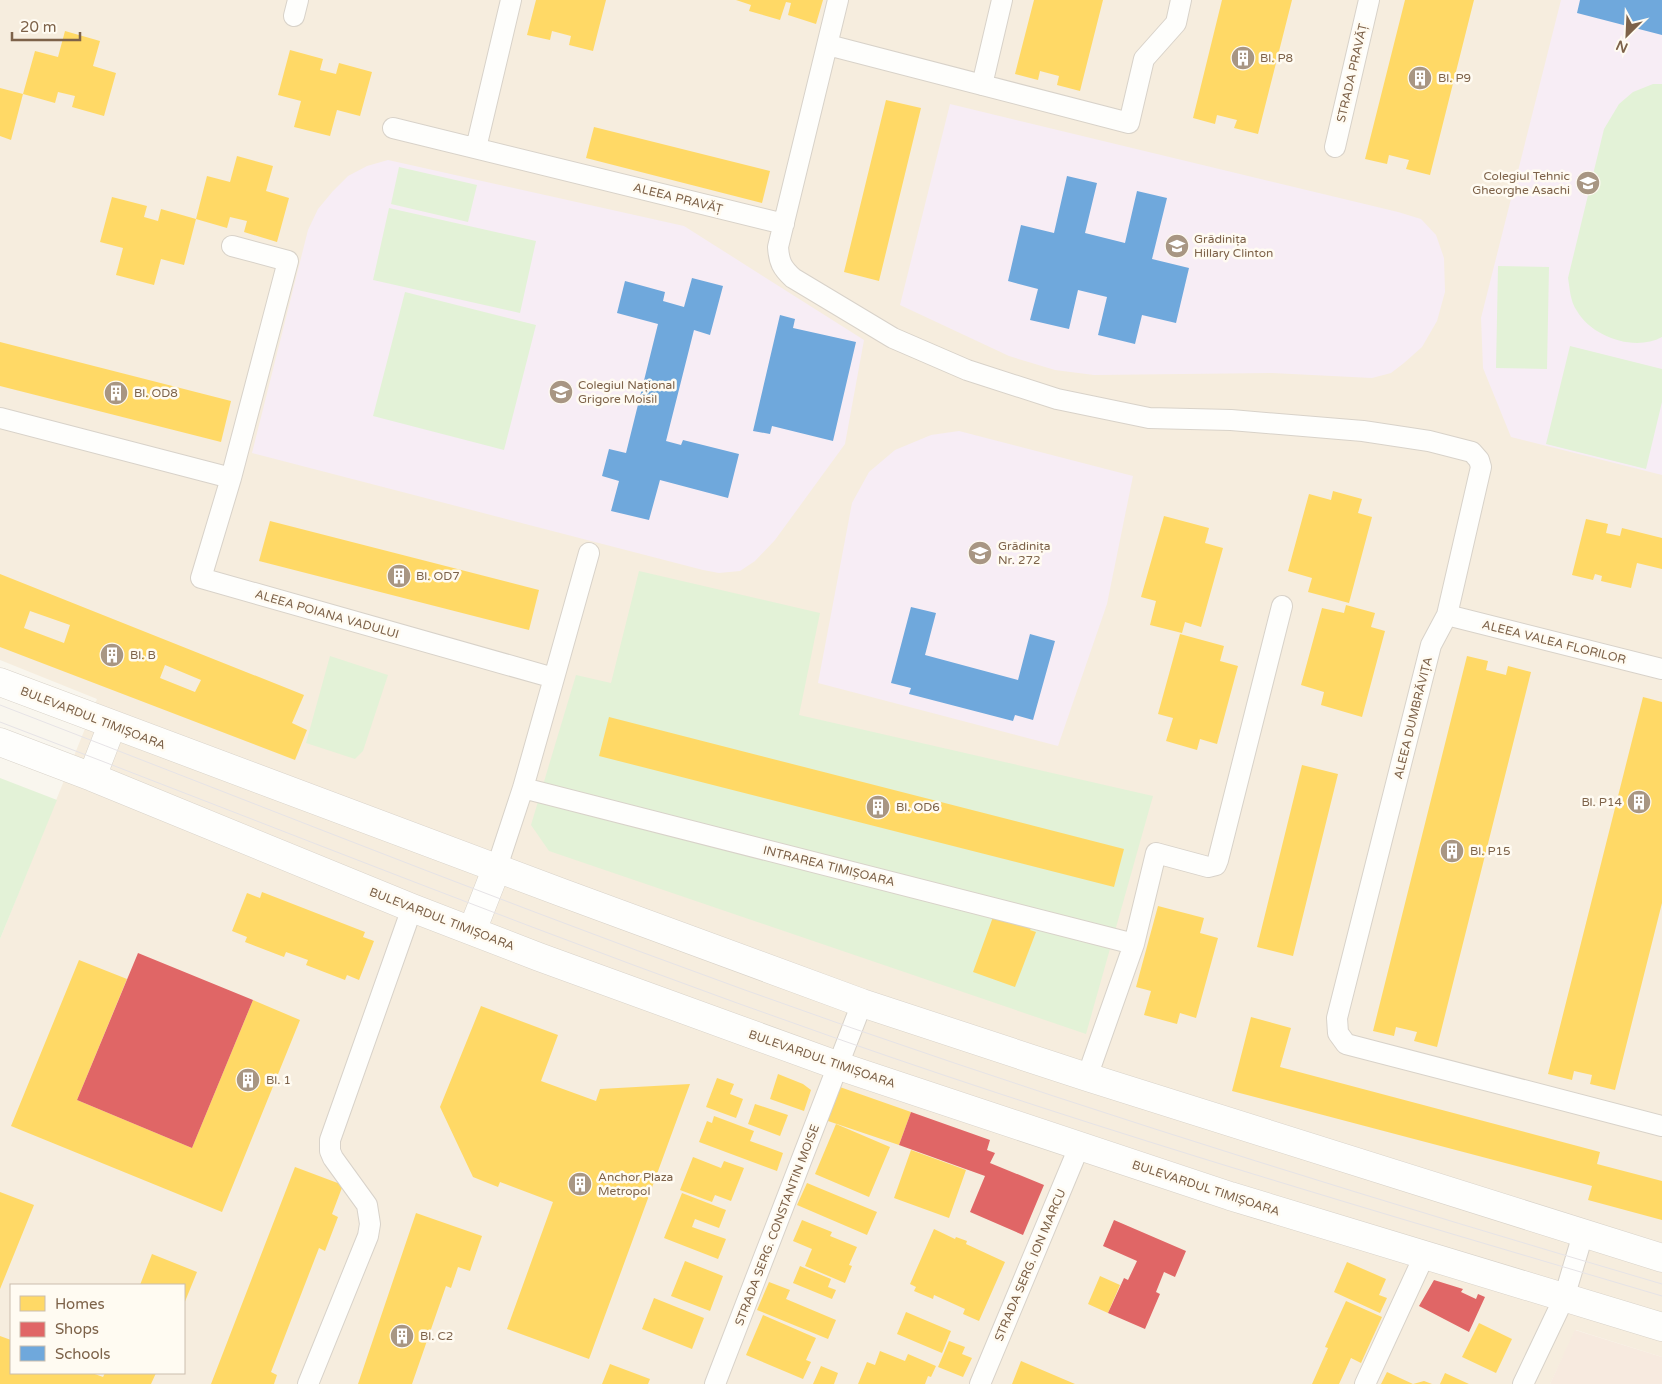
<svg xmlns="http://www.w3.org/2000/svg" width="1662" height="1384" font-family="'Varela Round',sans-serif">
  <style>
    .residential { fill: #f6edde; fill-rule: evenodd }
    .commercial { fill: #f7eadf }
    .education { fill: #f7edf5 }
    .green { fill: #e3f2d7 }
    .homes { fill: #ffd966; fill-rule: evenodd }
    .shops { fill: #e06666 }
    .schools { fill: #6fa8dc }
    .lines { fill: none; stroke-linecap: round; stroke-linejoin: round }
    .minor-casing { stroke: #d8d2c9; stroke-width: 22 }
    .secondary-casing { stroke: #d8d2c9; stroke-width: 29 }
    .minor { stroke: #fefefc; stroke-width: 20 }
    .secondary { stroke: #fefefc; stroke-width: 28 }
    .tram { stroke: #e6e3e6; stroke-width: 1 }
    .labels { text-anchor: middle; stroke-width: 5; stroke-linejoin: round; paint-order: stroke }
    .poi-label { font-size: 12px; fill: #7d6249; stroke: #fffbf2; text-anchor: start }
    .street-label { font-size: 12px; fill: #7d6249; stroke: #fffbf2 }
  </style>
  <rect width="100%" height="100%" fill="#f9f6ee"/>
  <path class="residential" d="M0 0H1662V1357L1576 1330 1550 1384H0V939L97 699 0 660ZM11 1285H184V1373H11Z"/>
  <path class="commercial" d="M1575 1330 1662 1357V1384H1550Z"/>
  <path class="education" d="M1561 0H1662V475L1511 437 1483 368 1481 318Z
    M950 104 1398 212 1421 219 1436 235 1444 258 1445 292 1437 321 1422 347 1404 363 1391 373 1372 378 1272 373 1094 375 1055 370 1009 356 900 305Z
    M388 160 684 226 864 340 845 444 775 540 755 561 740 571 719 573 703 570 252 453 308 230 318 209 333 191 348 176 367 166Z
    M959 431 1133 476 1107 604 1058 746 818 683 852 503 869 472 895 450 931 435Z"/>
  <path class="green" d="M1653 84H1662V337C1635 352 1592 337 1577 311 1570 301 1570 289 1568 278L1604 129 1619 104 1633 92Z
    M399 167 477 185 468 222 391 204Z
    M389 208 536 241 520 313 373 280Z
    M1498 266 1549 267 1547 369 1496 368Z
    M405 292 536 325 504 450 373 416Z
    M1570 346 1662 369V402L1646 469 1546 444Z
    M639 571 820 613 799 715 1153 796 1086 1034 549 851 531 825 576 675 611 683Z
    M330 656 388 675 363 751 355 759 306 743Z
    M0 778 57 800 0 939Z"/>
  <path class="homes" d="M536 0H606L593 51 569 45 571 36 552 31 550 40 527 35Z
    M736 0H823L816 24 788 15 791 3 786 2 780 20 749 11 751 5Z
    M1034 0H1103L1080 91 1057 85 1059 76 1040 71 1038 80 1015 74Z
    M1222 0H1292L1258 134 1234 128 1237 120 1217 115 1215 124 1193 118Z
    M1405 0H1474L1430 175 1406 169 1409 160 1389 155 1387 164 1365 159Z
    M65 31 100 41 93 66 116 73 104 116 72 107 75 96 58 92 55 103 23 94 35 51 58 57Z
    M290 50 323 59 320 70 336 74 339 63 372 72 360 116 337 110 330 136 294 127 301 101 278 95Z
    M0 88 23 94 11 140 0 136Z
    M886 100 921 108 879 281 844 272Z
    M594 127 770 171 762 203 586 158Z
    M237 156 273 166 266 191 289 198 277 242 244 232 247 221 230 217 227 228 196 219 184 265 161 259 154 285 116 275 123 248 100 242 112 197 147 206 144 217 158 221 161 209 196 219 207 176 230 182Z
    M0 342 231 401 221 442 0 386Z
    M1333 491 1362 499 1358 513 1372 517 1349 603 1308 592 1312 578 1288 571 1309 494 1331 500Z
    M1164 516 1209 528 1205 543 1223 548 1201 627 1185 622 1182 633 1150 625 1156 601 1141 597Z
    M1586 519 1608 524 1606 533 1620 536 1622 528 1662 538V569L1637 563 1631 588 1601 581 1602 576 1595 574 1593 580 1572 575Z
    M270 521 539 590 529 630 259 561Z
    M0 574 304 695 292 723 307 730 295 760 0 647ZM30 611 70 625 64 643 24 628ZM165 665 201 680 195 692 160 678Z
    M1346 605 1375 613 1371 627 1385 631 1362 717 1321 705 1324 692 1301 685 1322 608 1344 613Z
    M1180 634 1224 646 1220 661 1238 666 1217 744 1200 739 1197 750 1166 741 1173 718 1158 714Z
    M1467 656 1488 661 1486 670 1506 675 1508 666 1531 672 1437 1047 1414 1041 1417 1032 1396 1027 1394 1036 1373 1031Z
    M1643 697 1662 702V903L1615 1090 1590 1084 1592 1075 1574 1071 1572 1080 1548 1074Z
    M609 717 1124 849 1114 887 599 756Z
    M1302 765 1338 774 1293 956 1257 947Z
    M262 892 365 932 363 937 374 941 359 980 347 975 345 980 306 965 308 960 286 952 284 957 245 942 247 937 232 931 247 893 260 898Z
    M1158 906 1204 918 1200 933 1218 938 1196 1018 1180 1013 1177 1024 1144 1015 1151 991 1136 987Z
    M993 917 1032 927 1030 930 1036 932 1015 987 973 972Z
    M79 960 127 979 77 1100 192 1148 253 1000 300 1020 222 1212 11 1126Z
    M481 1006 558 1035 541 1081 596 1101 600 1089 690 1084 589 1359 507 1329 553 1202 500 1182 498 1187 473 1177 440 1107Z
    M1251 1017 1291 1028 1280 1067 1600 1152 1597 1164 1662 1181V1220L1588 1200 1592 1186 1232 1091Z
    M778 1074 803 1084 811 1090 804 1111 770 1099Z
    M717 1078 734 1084 730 1094 743 1099 736 1118 706 1107Z
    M837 1086 911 1112 899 1145 825 1120Z
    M755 1104 788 1115 780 1136 748 1124Z
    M714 1116 754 1131 750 1141 783 1153 777 1171 699 1142 707 1121 712 1123Z
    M836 1124 890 1147 869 1197 815 1174Z
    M911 1150 966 1170 949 1218 894 1198Z
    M693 1157 721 1168 724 1161 744 1168 731 1201 715 1195 712 1202 680 1190Z
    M295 1167 343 1185 332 1214 338 1217 325 1251 319 1248 271 1372 277 1375 274 1384H211Z
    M807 1183 877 1212 867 1235 797 1205Z
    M0 1192 34 1205 0 1289Z
    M682 1193 726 1210 719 1228 695 1219 692 1227 726 1239 718 1259 664 1238Z
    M416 1213 482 1236 470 1271 458 1267 451 1288 446 1286 412 1384H358Z
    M802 1220 832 1232 830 1236 857 1247 849 1265 852 1266 845 1283 805 1266 812 1249 793 1241Z
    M934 1229 955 1239 956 1237 967 1241 966 1244 1005 1262 979 1321 963 1314 965 1309 934 1295 933 1299 914 1291 916 1287 910 1284Z
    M152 1254 197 1272 184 1304V1285H140Z
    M685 1261 723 1276 710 1311 671 1296Z
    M1347 1262 1386 1279 1379 1295 1387 1298 1380 1313 1334 1292Z
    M800 1266 831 1279 828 1287 836 1290 832 1299 793 1283Z
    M1100 1276 1120 1285 1108 1313 1088 1304Z
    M769 1282 790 1290 786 1299 836 1320 828 1339 757 1310Z
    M654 1298 704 1318 692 1349 642 1329Z
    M1346 1301 1382 1317 1361 1363 1351 1358 1339 1384H1312L1328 1348 1325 1347Z
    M906 1312 951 1331 942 1353 897 1334Z
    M763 1315 816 1338 806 1360 811 1362 803 1379 746 1355Z
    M1479 1323 1512 1339 1496 1373 1462 1357Z
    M0 1336 11 1340V1373H92L103 1377 105 1373H156L151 1384H0Z
    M949 1341 965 1347 962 1354 972 1358 963 1377 938 1367Z
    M880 1351 905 1361 908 1354 936 1366 931 1377 928 1376 925 1384H858L867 1362 875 1365Z
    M1021 1361 1075 1384H1012Z
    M610 1364 650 1379 648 1384H602Z
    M821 1366 838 1373 834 1384H813Z
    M1387 1372 1413 1384 1424 1381 1432 1384H1381Z
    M1445 1373 1469 1384H1440Z"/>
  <path class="shops" d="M138 953 253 1000 192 1148 77 1100Z
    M911 1112 990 1140 987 1150 995 1153 990 1163 1044 1185 1023 1235 970 1212 985 1176 899 1145Z
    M1114 1220 1186 1251 1175 1277 1164 1272 1156 1292 1160 1294 1145 1329 1108 1313 1124 1278 1128 1280 1137 1261 1103 1246Z
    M1434 1280 1463 1289 1461 1292 1476 1299 1478 1294 1485 1297 1469 1332 1419 1306Z"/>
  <path class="schools" d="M1580 0H1662V35L1577 13Z
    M1067 176 1097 183 1085 233 1125 243 1137 191 1167 198 1152 259 1189 268 1176 323 1142 315 1135 344 1098 335 1107 297 1078 290 1069 329 1030 320 1038 289 1008 281 1021 225 1054 233Z
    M692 278 723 286 710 335 694 330 666 441 681 445 683 440 739 454 728 498 660 480 649 520 611 511 619 481 602 476 609 449 626 453 658 324 617 313 625 281 665 292 663 301 684 307Z
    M780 315 795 319 793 328 856 342 833 441 772 426 770 434 753 431Z
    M911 607 936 613 925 655 1018 680 1030 634 1055 641 1033 720 1015 715 1013 721 909 694 911 688 891 683Z"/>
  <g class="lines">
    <g class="minor-casing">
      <path id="minor" d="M838 0 778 247C779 262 782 268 793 278L893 338 967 370 1057 399 1149 418 1231 420 1363 431 1429 441 1472 452 1479 460 1481 467 1447 615 1431 645 1337 1018 1338 1033 1346 1044 1662 1126
        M294 16 298 0
        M828 45 1129 123 1144 59 1176 23 1181 0
        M982 85 1002 0
        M393 128 784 224
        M1335 147 1369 0
        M476 148 511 0
        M0 418 231 478 201 578 554 678 523 788 497 867
        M231 478 288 261 232 246
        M1447 615 1662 669
        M554 678 589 553
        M523 788 1134 944
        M1087 1077 1134 944 1156 853 1208 867 1216 865 1218 860 1282 606
        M308 1384 368 1236 370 1224 367 1205 333 1158 330 1151V1140L412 908
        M715 1384 862 1003
        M980 1384 1079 1147
        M1365 1384 1425 1254
        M1523 1384 1564 1298 1583 1234"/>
    </g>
    <g class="secondary-casing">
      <path id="secondary" d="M0 682 563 893 862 1003 1087 1077 1662 1258
        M0 742 92 777 412 908 539 957 839 1066 1230 1196 1662 1327
        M92 777 112 725
        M472 931 497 867"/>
    </g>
    <use href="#minor" class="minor"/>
    <use href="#secondary" class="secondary"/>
    <path class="tram" d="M0 705C283 814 565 928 852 1028 1120 1121 1390 1204 1662 1284
      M0 722C281 829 560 942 844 1041 1113 1135 1388 1215 1662 1296"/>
  </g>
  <defs>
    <g id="building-disc" transform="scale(1.25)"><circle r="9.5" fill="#a89683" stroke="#fffbf2"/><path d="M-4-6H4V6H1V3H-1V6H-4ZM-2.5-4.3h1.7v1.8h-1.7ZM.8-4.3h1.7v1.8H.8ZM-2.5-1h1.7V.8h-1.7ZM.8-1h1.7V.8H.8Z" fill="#fff"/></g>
    <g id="school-disc" transform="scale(1.25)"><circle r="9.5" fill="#a89683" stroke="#fffbf2"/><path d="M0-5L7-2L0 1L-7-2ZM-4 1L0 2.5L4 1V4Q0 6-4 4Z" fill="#fff"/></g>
  </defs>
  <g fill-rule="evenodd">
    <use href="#building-disc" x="1243" y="58"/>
    <use href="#building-disc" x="1420" y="78"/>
    <use href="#school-disc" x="1588" y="183"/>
    <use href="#school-disc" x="1177" y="246"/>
    <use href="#school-disc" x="561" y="392"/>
    <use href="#building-disc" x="116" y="393"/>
    <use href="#school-disc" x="980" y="553"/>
    <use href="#building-disc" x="399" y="576"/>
    <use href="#building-disc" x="112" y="655"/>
    <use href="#building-disc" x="1639" y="802"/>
    <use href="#building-disc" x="878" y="807"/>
    <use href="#building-disc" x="1452" y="851"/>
    <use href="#building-disc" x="248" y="1080"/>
    <use href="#building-disc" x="580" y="1184"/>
    <use href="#building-disc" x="402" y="1336"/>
  </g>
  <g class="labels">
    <g class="poi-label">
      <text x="1260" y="62">Bl. P8</text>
      <text x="1438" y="82">Bl. P9</text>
      <text x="1570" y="180" text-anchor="end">Colegiul Tehnic<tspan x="1570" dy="14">Gheorghe Asachi</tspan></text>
      <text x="1194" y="243">Grădinița<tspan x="1194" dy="14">Hillary Clinton</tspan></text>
      <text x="578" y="389">Colegiul Național<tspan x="578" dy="14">Grigore Moisil</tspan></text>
      <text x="134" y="397">Bl. OD8</text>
      <text x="998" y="550">Grădinița<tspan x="998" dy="14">Nr. 272</tspan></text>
      <text x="416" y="580">Bl. OD7</text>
      <text x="130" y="659">Bl. B</text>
      <text x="1622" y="806" text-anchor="end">Bl. P14</text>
      <text x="896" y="811">Bl. OD6</text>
      <text x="1470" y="855">Bl. P15</text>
      <text x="266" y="1084">Bl. 1</text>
      <text x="598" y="1181">Anchor Plaza<tspan x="598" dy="14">Metropol</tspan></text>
      <text x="420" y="1340">Bl. C2</text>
    </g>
    <g class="street-label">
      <text transform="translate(1352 73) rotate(-77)" y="4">STRADA PRAVĂȚ</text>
      <text transform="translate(678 198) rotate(14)" y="4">ALEEA PRAVĂȚ</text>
      <text transform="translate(327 614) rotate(16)" y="4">ALEEA POIANA VADULUI</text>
      <text transform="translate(1554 642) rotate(14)" y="4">ALEEA VALEA FLORILOR</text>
      <text transform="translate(93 718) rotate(21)" y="4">BULEVARDUL TIMIȘOARA</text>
      <text transform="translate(1413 718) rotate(-76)" y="4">ALEEA DUMBRĂVIȚA</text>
      <text transform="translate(829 866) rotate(14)" y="4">INTRAREA TIMIȘOARA</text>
      <text transform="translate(442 919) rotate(21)" y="4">BULEVARDUL TIMIȘOARA</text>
      <text transform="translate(822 1059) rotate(19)" y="4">BULEVARDUL TIMIȘOARA</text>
      <text transform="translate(1206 1188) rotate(18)" y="4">BULEVARDUL TIMIȘOARA</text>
      <text transform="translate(777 1225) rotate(-69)" y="4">STRADA SERG. CONSTANTIN MOISE</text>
      <text transform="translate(1030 1265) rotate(-67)" y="4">STRADA SERG. ION MARCU</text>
    </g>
  </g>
  <rect x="10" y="1284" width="175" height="90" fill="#fffbf2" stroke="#cbbeae"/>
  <rect x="20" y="1296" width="25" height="15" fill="#ffd966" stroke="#cbbeae"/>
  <text x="55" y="1309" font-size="15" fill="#7d6249">Homes</text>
  <rect x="20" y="1322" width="25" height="15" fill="#e06666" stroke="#cbbeae"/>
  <text x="55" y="1334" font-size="15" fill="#7d6249">Shops</text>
  <rect x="20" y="1346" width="25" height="15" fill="#6fa8dc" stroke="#cbbeae"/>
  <text x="55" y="1359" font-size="15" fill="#7d6249">Schools</text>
  <g transform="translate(1627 35) rotate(204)" stroke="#fffbf2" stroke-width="4" paint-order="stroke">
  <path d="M0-4L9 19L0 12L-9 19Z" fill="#7d6249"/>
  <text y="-8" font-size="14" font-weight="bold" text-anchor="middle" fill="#7d6249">N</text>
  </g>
  <path d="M12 32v8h68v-8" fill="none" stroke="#7d6249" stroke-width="2.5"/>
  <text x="20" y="32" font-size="15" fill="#7d6249" stroke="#fffbf2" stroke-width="4" paint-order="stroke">20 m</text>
</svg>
